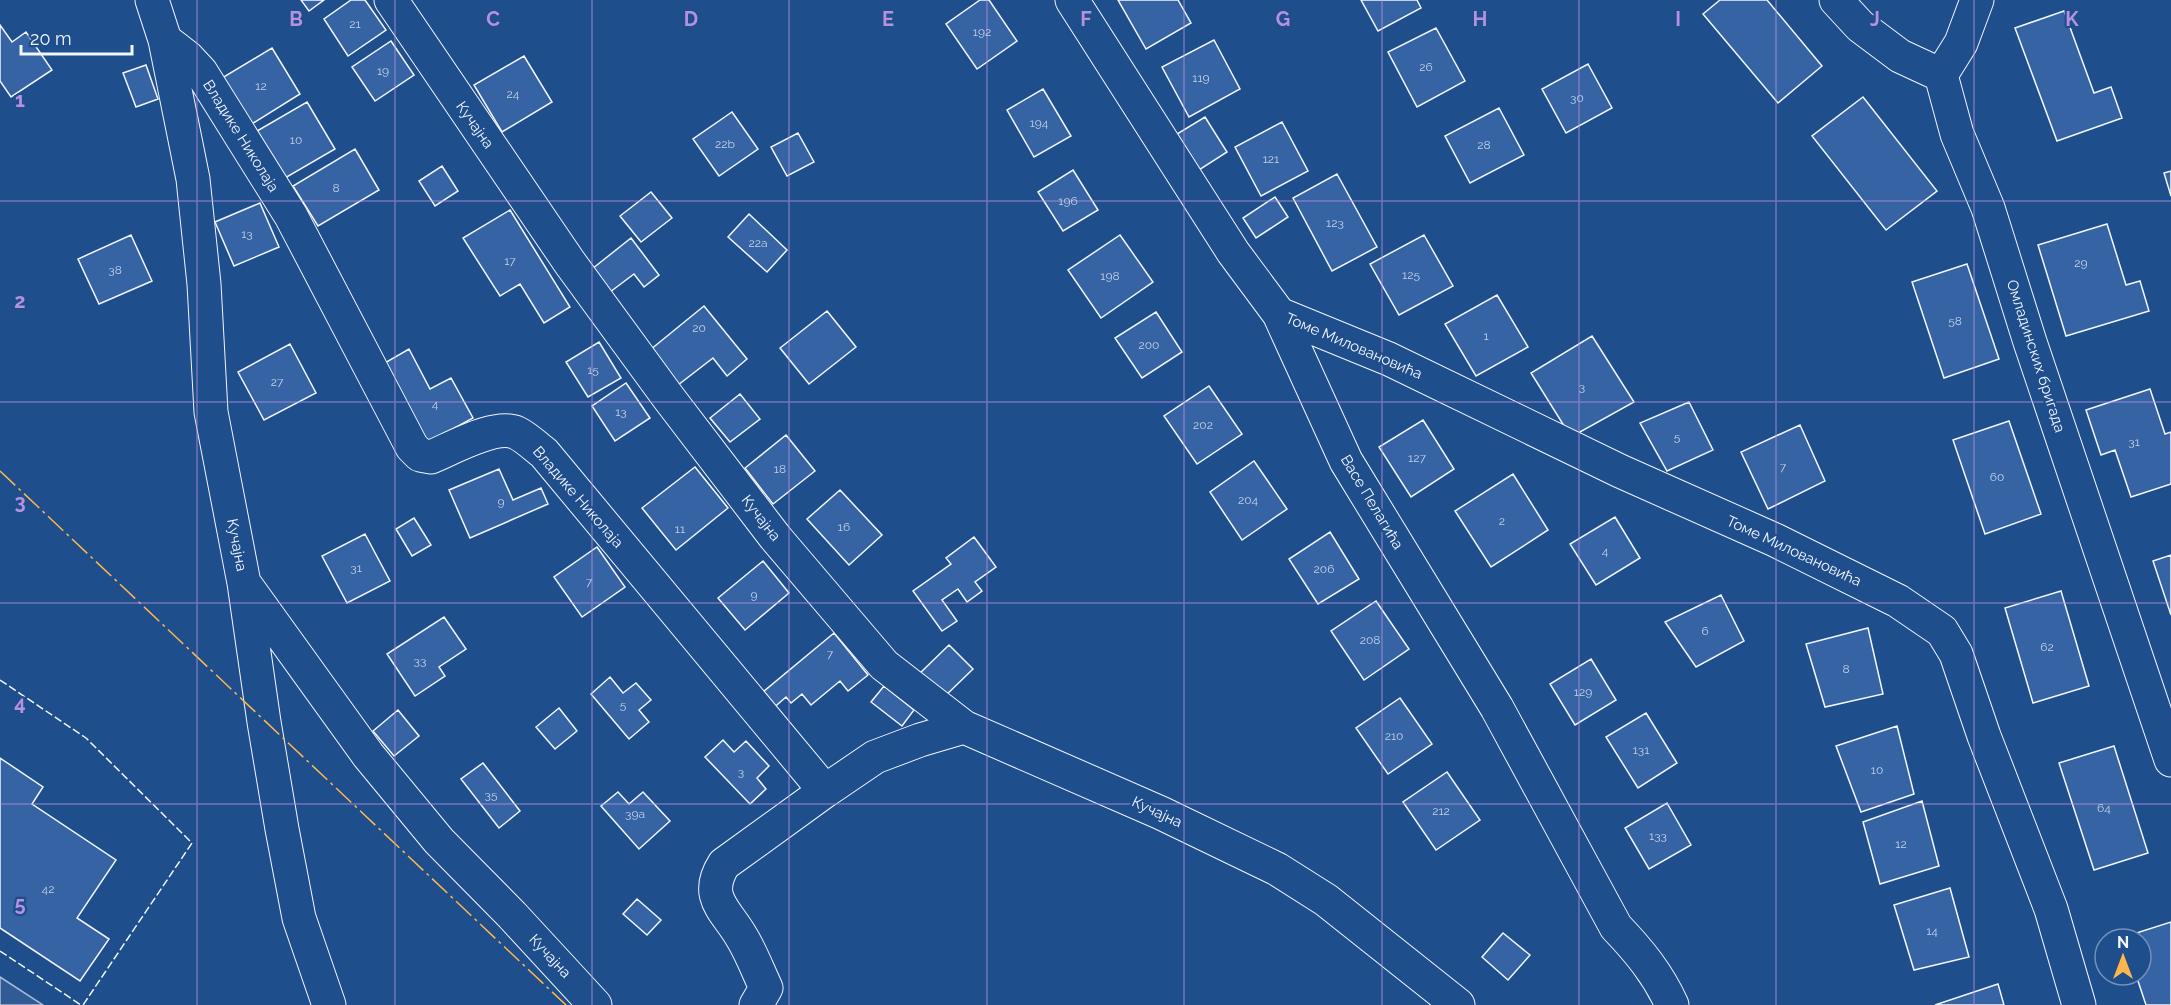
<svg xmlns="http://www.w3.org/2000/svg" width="2171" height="1005" font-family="Raleway,sans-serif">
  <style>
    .built { fill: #305b95; stroke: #a8bbd7; stroke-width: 1.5 }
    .building { fill: #3563a3; stroke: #f2f6ff; stroke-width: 1.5 }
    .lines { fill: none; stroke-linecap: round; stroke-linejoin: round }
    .minor-casing { stroke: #f2f6ff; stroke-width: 35 }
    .minor { stroke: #1f4e8c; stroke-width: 33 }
    .fence { stroke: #f2f6ff; stroke-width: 1.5; stroke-dasharray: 8 3; stroke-linecap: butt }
    .power { stroke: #ffb74d; stroke-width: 1.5; stroke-dasharray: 21 4.5 3 4.5; stroke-linecap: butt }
    .grid { fill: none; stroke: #b691df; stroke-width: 1.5; stroke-opacity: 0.55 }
    .labels { text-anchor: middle; stroke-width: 4.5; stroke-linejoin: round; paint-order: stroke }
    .number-label { font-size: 12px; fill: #c3d1e8 }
    .street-label { font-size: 15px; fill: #f2f6ff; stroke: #1f4e8c }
    .grid-label { font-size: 20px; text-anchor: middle; font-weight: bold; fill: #b691df; stroke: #1f4e8c; stroke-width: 4.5; stroke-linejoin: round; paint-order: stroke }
  </style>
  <rect width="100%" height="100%" fill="#1f4e8c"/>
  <path class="built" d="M0 977 43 1005H0Z"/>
  <path class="building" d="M301 0H324L309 11Z
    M351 0H365L386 30 348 56 324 19Z
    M980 0H989L1017 41 977 69 946 24Z
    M1118 0H1178L1191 23 1146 49Z
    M1361 0H1417L1421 8 1378 31Z
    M1720 0H1767L1822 66 1778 103 1703 14Z
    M2064 11 2094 93 2111 87 2122 118 2057 141 2015 28Z
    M0 25 12 42 26 32 52 70 11 97 0 81Z
    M1436 28 1465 81 1417 107 1388 52Z
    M1214 40 1240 89 1189 117 1162 67Z
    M391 41 414 75 375 101 352 67Z
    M272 48 300 94 250 125 222 78Z
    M524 56 552 102 502 132 474 85Z
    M1588 64 1612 108 1566 133 1542 89Z
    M146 65 158 99 136 107 123 73Z
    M1043 89 1071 136 1034 157 1007 110Z
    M1863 97 1937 191 1886 230 1812 136Z
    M307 102 335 149 285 178 257 131Z
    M1499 108 1524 155 1470 183 1445 136Z
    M732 112 758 149 719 176 693 139Z
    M1205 117 1227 152 1199 170 1177 134Z
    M1282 122 1308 171 1261 196 1235 147Z
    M798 133 814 162 787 176 771 147Z
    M355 149 379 190 318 226 293 186Z
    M442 166 458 191 435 206 419 181Z
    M1073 170 1098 210 1063 231 1038 192Z
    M2171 171V196L2164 173Z
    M1337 174 1377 247 1332 271 1293 198Z
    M651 192 672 218 641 242 620 216Z
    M1275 197 1288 217 1256 238 1243 218Z
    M260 203 279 247 234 266 215 222Z
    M510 210 570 307 544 323 520 284 500 296 463 238Z
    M749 214 787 250 767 272 728 237Z
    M2107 224 2126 285 2140 281 2149 311 2066 336 2038 245Z
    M131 235 152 281 99 304 78 259Z
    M1120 235 1153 282 1101 318 1068 270Z
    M1424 235 1453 286 1399 315 1370 264Z
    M631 238 659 275 644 287 634 274 610 292 592 269Z
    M1967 264 1999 359 1944 378 1912 282Z
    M1497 295 1528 347 1476 376 1445 324Z
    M704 306 747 359 727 376 713 358 678 385 650 350Z
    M827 311 856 347 809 384 780 348Z
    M1156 312 1182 352 1142 378 1115 338Z
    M1592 336 1634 402 1571 437 1531 373Z
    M599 342 621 378 588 397 566 362Z
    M290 344 316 393 264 420 238 372Z
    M409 349 430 389 451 378 473 418 427 443 383 364Z
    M626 383 650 418 615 441 592 406Z
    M1209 386 1242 434 1197 464 1164 416Z
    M2150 389 2165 434 2171 432V484L2131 497 2115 450 2101 455 2086 410Z
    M740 394 760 419 730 442 710 418Z
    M1689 402 1713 450 1667 471 1640 423Z
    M1423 420 1454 469 1411 497 1379 447Z
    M2009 421 2041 514 1985 534 1953 440Z
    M1800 425 1825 481 1768 509 1741 452Z
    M786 435 815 471 773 504 745 468Z
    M1254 461 1287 509 1242 540 1210 492Z
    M695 467 728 508 676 550 642 508Z
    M499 469 513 500 541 488 548 504 470 538 449 490Z
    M1513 474 1548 530 1491 567 1455 511Z
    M840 490 882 535 849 565 807 519Z
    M1615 517 1640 558 1596 585 1570 544Z
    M414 518 431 545 412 556 396 529Z
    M1330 532 1359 579 1318 604 1289 559Z
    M365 534 390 581 347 603 322 556Z
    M974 537 996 567 975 582 982 591 967 602 958 589 942 600 957 621 942 631 913 591 951 564 946 558Z
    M597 547 625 587 582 617 554 577Z
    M2171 555V615L2153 561Z
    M763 561 789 593 745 630 718 598Z
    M2061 591 2089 686 2033 703 2005 608Z
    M1721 595 1744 641 1696 667 1665 622Z
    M1376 601 1409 649 1364 680 1331 631Z
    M444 617 466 649 439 667 445 676 415 696 387 654Z
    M1868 628 1883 694 1825 707 1806 644Z
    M834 633 868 675 848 691 840 681 811 705 802 694 791 703 786 697 770 711 758 696Z
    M949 645 973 669 941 700 917 676Z
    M1591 659 1616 700 1575 725 1550 684Z
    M610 677 623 693 636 683 651 700 639 710 649 722 629 739 591 694Z
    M884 686 914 710 902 726 871 702Z
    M1400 698 1432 744 1388 774 1356 728Z
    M559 708 577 731 555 749 536 727Z
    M398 710 419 736 394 756 373 731Z
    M1646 713 1677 763 1638 788 1606 737Z
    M1897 726 1914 794 1861 812 1836 746Z
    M723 740 734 752 746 741 769 766 757 778 766 789 750 804 705 757Z
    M2114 746 2148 853 2094 870 2059 763Z
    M0 758 43 787 32 804 116 860 77 918 109 939 80 981 0 928Z
    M483 763 520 811 499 828 461 779Z
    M1447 772 1480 820 1436 850 1403 802Z
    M618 792 629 804 643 792 670 821 639 849 601 806Z
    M1922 801 1939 866 1880 884 1863 822Z
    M1667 803 1691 845 1649 869 1625 828Z
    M1950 888 1969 957 1914 970 1894 905Z
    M637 899 661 920 647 935 623 914Z
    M2171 922V1005H2146L2136 975H2141V939H2125L2124 937Z
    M1503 933 1530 955 1508 980 1482 957Z
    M1998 984 2004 1005H1935Z"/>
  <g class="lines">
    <g class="minor-casing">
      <path id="minor" d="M152 0 165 40 193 179 204 284 211 412 244 583 264 722 282 829 299 918 329 1005
        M391 0 570 263 668 397 775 537 884 665 964 727 1161 813 1277 869 1326 900 1458 1005
        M1072 0 1233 252 1279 314 1346 461 1497 708 1616 927C1639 951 1658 974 1672 1005
        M1836 0 1860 26 1900 56 1941 75 1957 134 1988 208 2030 342 2171 760
        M165 40 187 57 201 72 291 216 412 447 420 455 431 457C453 448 496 423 517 433 527 438 536 447 544 453L825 791 875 757 920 740 964 727
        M1941 75 1961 43 1977 0
        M1279 314 1389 359 1620 471 1775 540 1898 601 1942 631 1956 654 1984 736 2051 909 2079 1005
        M247 587 368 755 439 841 512 915 595 1005
        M756 1005 766 988C758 971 751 952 741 936 726 910 703 897 724 864L825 791"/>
    </g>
    <use href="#minor" class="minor"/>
    <path class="fence" d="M0 680 86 738 192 843 83 1005
      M0 951 81 1005"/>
    <path class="power" d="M0 471 566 1005"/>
  </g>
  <path class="grid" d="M197 0V1005M395 0V1005M592 0V1005M789 0V1005M987 0V1005M1184 0V1005M1382 0V1005M1579 0V1005M1776 0V1005M1974 0V1005M0 201H2171M0 402H2171M0 603H2171M0 804H2171"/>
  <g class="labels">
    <g class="number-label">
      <text x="355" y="28">21</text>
      <text x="982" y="36">192</text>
      <text x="1426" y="71">26</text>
      <text x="383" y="75">19</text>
      <text x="1201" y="82">119</text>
      <text x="261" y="90">12</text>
      <text x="513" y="98">24</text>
      <text x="1577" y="102">30</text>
      <text x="1039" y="127">194</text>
      <text x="296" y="144">10</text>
      <text x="725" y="148">22b</text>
      <text x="1484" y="149">28</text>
      <text x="1271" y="163">121</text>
      <text x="336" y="192">8</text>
      <text x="1068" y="205">196</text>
      <text x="1335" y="227">123</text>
      <text x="247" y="238">13</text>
      <text x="758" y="247">22a</text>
      <text x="510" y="265">17</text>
      <text x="2081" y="267">29</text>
      <text x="115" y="274">38</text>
      <text x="1411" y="279">125</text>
      <text x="1110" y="280">198</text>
      <text x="1955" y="325">58</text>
      <text x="699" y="332">20</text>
      <text x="1486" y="340">1</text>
      <text x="1149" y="349">200</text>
      <text x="593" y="374">15</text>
      <text x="277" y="386">27</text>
      <text x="1582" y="391">3</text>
      <text x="435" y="408">4</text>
      <text x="621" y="416">13</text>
      <text x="1203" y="429">202</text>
      <text x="1677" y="441">5</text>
      <text x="2134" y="446">31</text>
      <text x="1417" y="462">127</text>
      <text x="1783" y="471">7</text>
      <text x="780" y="473">18</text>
      <text x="1997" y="481">60</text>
      <text x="1248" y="504">204</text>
      <text x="501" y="506">9</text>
      <text x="1502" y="525">2</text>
      <text x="844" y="531">16</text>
      <text x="680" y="533">11</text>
      <text x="1605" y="555">4</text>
      <text x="356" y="572">31</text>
      <text x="1324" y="573">206</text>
      <text x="589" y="586">7</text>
      <text x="754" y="599">9</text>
      <text x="1705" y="635">6</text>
      <text x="1370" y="644">208</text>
      <text x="2047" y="651">62</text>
      <text x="830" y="658">7</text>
      <text x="420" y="665">33</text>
      <text x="1846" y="673">8</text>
      <text x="1583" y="696">129</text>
      <text x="623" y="709">5</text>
      <text x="1394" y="740">210</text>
      <text x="1641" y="754">131</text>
      <text x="1877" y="774">10</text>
      <text x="741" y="776">3</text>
      <text x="491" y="799">35</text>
      <text x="2104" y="812">64</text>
      <text x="1441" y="815">212</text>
      <text x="635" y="818">39a</text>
      <text x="1658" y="840">133</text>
      <text x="1901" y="848">12</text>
      <text x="48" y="893">42</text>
      <text x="1932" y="935">14</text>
    </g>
    <g class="street-label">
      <text transform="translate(475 125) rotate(55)" y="5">Кучајна</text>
      <text transform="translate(241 136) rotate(58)" y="5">Владике Николаја</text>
      <text transform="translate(1354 346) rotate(23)" y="5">Томе Миловановића</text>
      <text transform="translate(2036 356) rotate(72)" y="5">Омладинских бригада</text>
      <text transform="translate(578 497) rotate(49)" y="5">Владике Николаја</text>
      <text transform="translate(1372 502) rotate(59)" y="5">Васе Пелагића</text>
      <text transform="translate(761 518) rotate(52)" y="5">Кучајна</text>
      <text transform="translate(237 545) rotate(79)" y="5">Кучајна</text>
      <text transform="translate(1794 551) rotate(25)" y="5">Томе Миловановића</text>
      <text transform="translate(1157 812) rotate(25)" y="5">Кучајна</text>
      <text transform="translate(550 956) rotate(47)" y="5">Кучајна</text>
    </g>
  </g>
  <g class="grid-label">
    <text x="296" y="26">B</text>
    <text x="493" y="26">C</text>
    <text x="691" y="26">D</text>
    <text x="888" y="26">E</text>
    <text x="1086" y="26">F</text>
    <text x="1283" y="26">G</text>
    <text x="1480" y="26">H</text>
    <text x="1678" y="26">I</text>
    <text x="1875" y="26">J</text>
    <text x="2072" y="26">K</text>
    <text x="20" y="107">1</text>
    <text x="20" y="308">2</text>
    <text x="20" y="509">3</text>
    <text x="20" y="710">4</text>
    <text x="20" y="911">5</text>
  </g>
  <g transform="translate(2123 957)"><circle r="28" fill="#1f4e8c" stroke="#7391ba" stroke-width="1.5"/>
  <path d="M0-4.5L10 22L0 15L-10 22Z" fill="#ffb74d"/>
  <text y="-9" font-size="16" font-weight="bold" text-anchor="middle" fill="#f2f6ff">N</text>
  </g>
  <path d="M21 45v9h111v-9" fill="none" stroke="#f2f6ff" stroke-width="3"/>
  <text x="30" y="45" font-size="18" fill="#f2f6ff" stroke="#1f4e8c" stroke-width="4.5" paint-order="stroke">20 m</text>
</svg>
